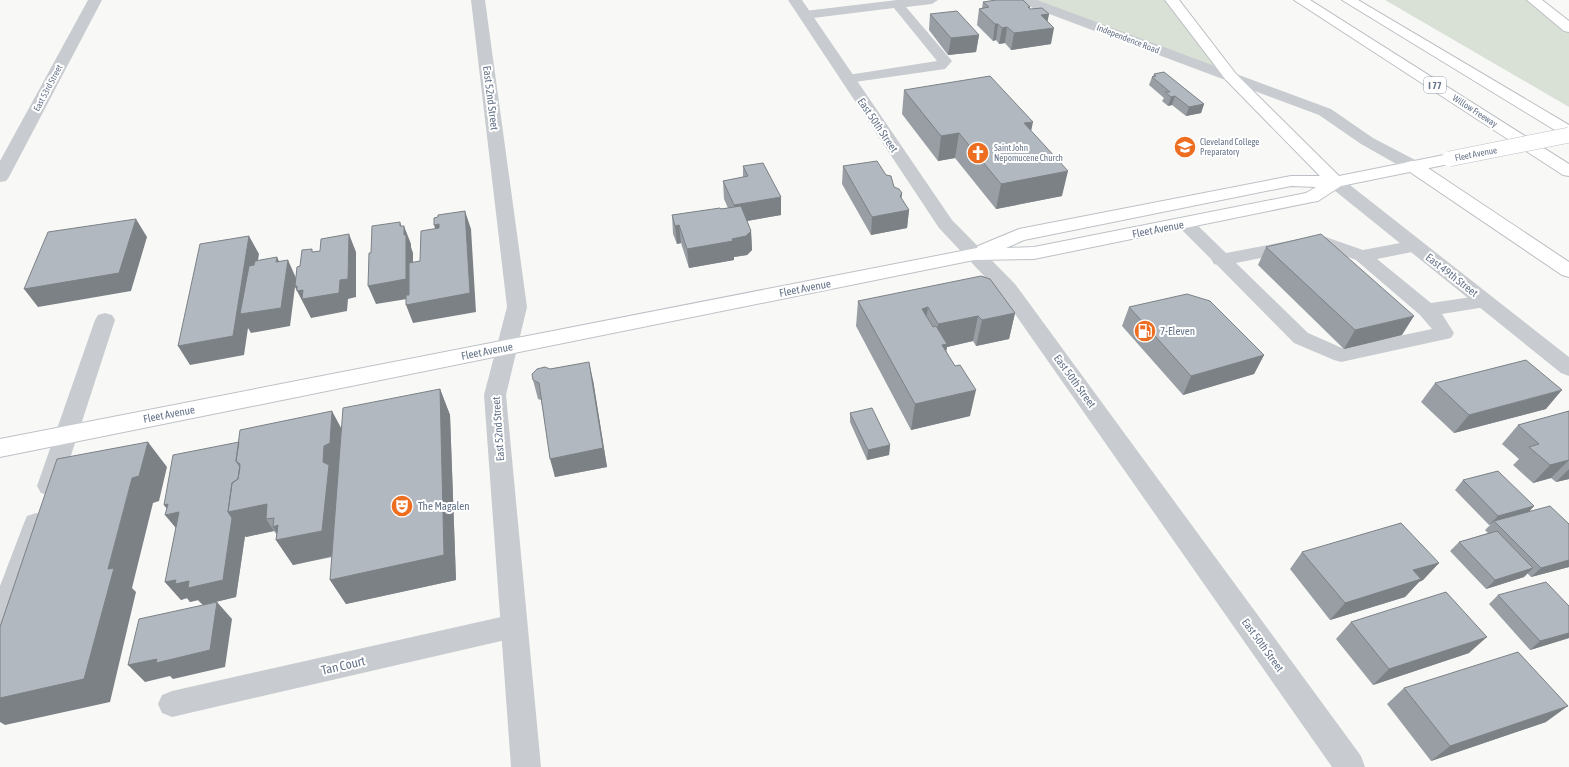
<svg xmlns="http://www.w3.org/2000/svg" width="1569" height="767" font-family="'Asap Condensed',sans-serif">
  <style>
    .green { fill: #d9e1d7 }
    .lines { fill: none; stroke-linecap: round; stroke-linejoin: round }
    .secondary-casing { stroke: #bdc0c6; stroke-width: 2 }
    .highway-casing { stroke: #babdc1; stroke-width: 2 }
    .lane { fill: #c8cbcf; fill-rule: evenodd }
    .street { fill: #c8cbcf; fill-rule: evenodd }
    .secondary { fill: #fff; fill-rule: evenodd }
    .highway { fill: #fff; fill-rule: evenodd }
    .secondary-bridge-casing { stroke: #bdc0c6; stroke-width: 16; stroke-linecap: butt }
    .secondary-bridge { stroke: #fff; stroke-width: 15 }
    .wall { fill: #989ea4 }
    .shaded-wall { fill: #7c8186 }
    .building { fill: #b1b8bf; stroke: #7c8186 }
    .labels { text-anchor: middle; stroke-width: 4; stroke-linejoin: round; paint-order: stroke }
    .far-street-label { font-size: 9px; fill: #667489; stroke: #fff }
    .far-poi-label { font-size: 9px; fill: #667489; stroke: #fff; text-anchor: start }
    .shield { fill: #fff; stroke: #949eac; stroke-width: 1 }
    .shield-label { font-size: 10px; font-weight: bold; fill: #667489 }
    .street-label { font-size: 11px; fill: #667489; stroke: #fff }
    .poi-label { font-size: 11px; fill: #667489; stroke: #fff; text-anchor: start }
    .near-street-label { font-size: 13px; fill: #667489; stroke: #fff }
  </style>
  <rect width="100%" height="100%" fill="#f8f9f6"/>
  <path class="green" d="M1025 0H1172L1231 77Z
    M1385 0H1534L1569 28V107Z"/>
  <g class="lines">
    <g class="secondary-casing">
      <path id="secondary" d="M1527 0H1542L1569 21V32L1564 31Z
        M1231 73 1236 74 1339 176 1449 154 1455 155 1457 159 1455 163 1449 164 1341 186 1318 201 1312 202 1034 259 974 260 0 457V439L977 248 978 246 1019 229 1291 176H1320L1226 80 1224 77 1226 74ZM1291 186 1316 187 1306 193 1034 247 1006 248 1024 240Z"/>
    </g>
    <g class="highway-casing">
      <path id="highway" d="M1165 0H1179L1236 74 1238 77 1236 80H1226Z
        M1294 0H1310L1569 164V176L1563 175Z
        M1342 0H1358L1569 125V137L1563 135Z
        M1413 161 1419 162 1569 262V277L1562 275 1407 170 1404 166 1407 162Z"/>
    </g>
    <path class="lane" d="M897 0H938L932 4 906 7 952 61 945 69 848 83 843 82 841 79 843 76 848 75 937 61 894 8 805 19 799 15 805 11Z
      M1185 218 1191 219 1226 253 1320 235 1363 250 1416 240 1422 242 1425 246 1422 250 1377 259 1431 303 1485 295 1492 297 1495 301 1492 305 1485 307 1442 314 1454 333 1451 338 1341 362 1334 360 1294 343 1217 265 1214 264 1211 259 1179 227 1176 223 1179 219ZM1319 246 1356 260 1420 315 1432 329 1342 348 1308 333 1236 263Z
      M105 313 112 315 115 320 61 486 57 493 49 495 41 493 37 486 95 320 98 315Z
      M36 513 45 516 48 523 13 621 9 629 0 633V586L24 523 27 516Z
      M514 614 523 618 527 626 523 634 514 638 172 717 162 713 158 704 162 695 172 691Z"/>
    <path class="street" d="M88 0H102L9 177 6 181 0 182V161Z
      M471 0H485L527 307 506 395 541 767H511L484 395 507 307Z
      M788 0H802L952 220 1015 284 1361 756 1365 767H1332L1001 294 939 228Z
      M1018 0H1037L1331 109 1373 138 1419 162 1422 166 1419 170 1413 171 1407 170 1361 144 1319 115 1020 3Z
      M1335 177 1341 178 1569 357V376L1561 373 1329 186 1326 182 1329 178Z"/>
    <use href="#secondary" class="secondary"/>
    <use href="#highway" class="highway"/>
    <g class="secondary-bridge-casing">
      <path id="secondary-bridge" d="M1449 159 1569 135"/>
    </g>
    <use href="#secondary-bridge" class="secondary-bridge"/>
  </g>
  <path class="wall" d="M983 2 1030 7V9L1049 14 1047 21 1051 44 1011 50 1005 43 999 44 996 40 993 41 977 25 979 9 982 8Z
    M930 14 979 35 976 52 948 55 929 30Z
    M1154 74 1204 104 1201 113 1186 116 1172 105 1168 106 1162 101 1164 98 1149 85 1152 77 1153 76Z
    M904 90 1031 131 1062 196 996 209 955 158 938 161 902 114Z
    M743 166 781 215 747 221 751 231 752 250 747 255 734 257V260L689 268 681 243 677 244 673 234 672 215 728 208 724 199 723 181 743 177Z
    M843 166 894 187 902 193 901 199 909 210 907 228 871 235 842 184Z
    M1266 247 1402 335 1344 349 1258 265Z
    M858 301 1015 313 1009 339 976 346 973 341 947 347 946 350 970 416 911 430 856 326Z
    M1129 307 1264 355 1254 374 1183 395 1122 326Z
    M550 369 593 380 607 467 555 477 541 400 538 399 533 380Z
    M1435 383 1546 409 1454 433 1421 402Z
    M440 389 450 415 456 580 346 604 330 580 332 557 293 565 276 540 277 535 274 531 246 537 245 536 236 597 203 605 198 600 190 602 187 598 181 600 165 582 176 528 167 508 164 505 239 442 341 428Z
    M1569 411V479L1556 482 1551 478 1533 483 1513 465 1519 459 1502 444 1518 425Z
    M850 413 890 445 889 455 867 460 850 422Z
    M1463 480 1534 506 1529 512 1569 524V567L1531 577 1527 573 1524 577 1486 589 1450 551 1459 542 1488 533 1485 530 1491 524 1489 525 1455 490Z
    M1302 552 1439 563 1423 580 1419 582 1405 597 1330 620 1290 569Z
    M1498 595 1569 606V638L1530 650 1489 604Z
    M1351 622 1469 653 1373 685 1336 639Z
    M1404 688 1546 722 1431 761 1387 704Z"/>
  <path class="shaded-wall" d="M1049 14 1046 29 1054 28 1051 44 1011 50 1014 33 1041 15Z
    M995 24H998L996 40 993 41Z
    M1007 27 1005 43 999 44 1002 28Z
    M979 35 976 52 948 55 951 38Z
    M1175 96 1172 105 1168 106 1171 97Z
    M1204 104 1201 113 1186 116 1189 107Z
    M1033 122 1028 146 1024 123Z
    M959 133 955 158 938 161 941 136Z
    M1068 171 1062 196 996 209 1001 184Z
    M902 193 900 211 909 210 907 228 871 235 872 217 900 196Z
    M781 197V215L735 223 734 205Z
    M465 211 471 229 476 312 413 323 406 305Z
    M136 219 147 237 131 291 38 307 24 289Z
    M400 222 404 234V226L411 244V247L413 253V298L376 304 368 286 400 226Z
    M439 224 440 243 434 225Z
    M679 225 681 243 677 244 675 226Z
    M751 231 752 250 747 255 734 257V260L689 268 687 249 732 239Z
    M349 234 356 252V297L348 299 347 311 311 318 295 287 290 326 251 333 248 328 244 355 190 365 178 346 249 236 259 254 250 312 276 262 277 257 285 274 288 260 296 278 340 280Z
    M928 307 924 333 922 309Z
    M1015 313 1009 339 976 346 982 320Z
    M978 316 973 341 947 347 943 370 934 350 938 324Z
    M1414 316 1402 335 1344 349 1355 330Z
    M1264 355 1254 374 1183 395 1191 376Z
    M589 362 593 380 607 467 555 477 550 459Z
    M440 389 450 415 456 580 346 604 330 580Z
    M976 390 970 416 911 430 915 404Z
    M1562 390 1546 409 1454 433 1469 415Z
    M332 411 346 437 337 555 293 565 276 540 281 539 273 527 278 525 323 462 324 446Z
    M148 442 167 467 159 501 153 503 132 588 136 592 110 702 5 725 0 722V698L108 569 132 478Z
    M890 445 889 455 867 460 868 450Z
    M1569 460 1551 478 1533 483 1550 465Z
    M1569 469V479L1556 482Z
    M168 504 179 512 180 533 165 515 171 514 164 505Z
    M267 504 274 518 266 519 274 531 246 537 245 536 236 597 203 605 198 600 190 602 187 598 181 600 165 582 228 512Z
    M1534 506 1525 516 1494 521 1491 524 1489 525 1498 516Z
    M1569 560V567L1531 577 1541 568Z
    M1439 563 1423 580 1419 582 1405 597 1330 620 1345 603 1413 570Z
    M1533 568 1524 577 1486 589 1495 580Z
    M217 602 232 619 225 667 173 679 170 676 145 682 128 665Z
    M1569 633V638L1530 650 1540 641Z
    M1487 637 1469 653 1373 685 1389 669Z
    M1568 706 1546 722 1431 761 1450 746Z"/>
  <path class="building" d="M996 0H1023L1030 7H1028L1030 9 1042 8 1049 14 1041 15 1054 28 1014 33 1007 27 1002 28 998 24H995L979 9 989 7 983 2Z
    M957 11 979 35 951 38 930 14Z
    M1164 72 1204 104 1189 107 1175 96 1171 97 1165 92H1170L1152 77 1156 76 1154 74Z
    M990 76 1033 122 1024 123 1068 171 1001 184 959 133 941 136 904 90Z
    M877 161 886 175 891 176 894 187 899 189 902 193 900 196 909 210 872 217 843 166Z
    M763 163 781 197 734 205 723 181 748 176 743 166Z
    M741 206 751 231 746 236 732 239 733 241 687 249 679 225 675 226 672 215 720 208 721 209Z
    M465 211 470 293 406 305V295H409V263L420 261 421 231 439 228V224L434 225V218L438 217V215Z
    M136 219 119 273 24 289 48 232Z
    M400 222V226H404V235H406V279L368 286 369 253H371L372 226Z
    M349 234 348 279 340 280 339 293 302 299 303 290 297 291V286H295L297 267 300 266 302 250 312 249V252L320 251 321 239Z
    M1321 234 1414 316 1355 330 1266 247Z
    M249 236 233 336 178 346 200 244Z
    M277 257 276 262 288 260 281 308 240 314 249 266 254 265 255 261Z
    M981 276 990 279 1015 313 982 320 978 316 938 324 928 307 922 309 933 327 936 326 947 344 942 345 955 366 960 365 976 390 915 404 858 301Z
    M1187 294 1210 301 1264 355 1191 376 1129 307Z
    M1526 360 1562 390 1469 415 1435 383Z
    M589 362 603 448 550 459 539 383 533 380 532 374 537 369 545 367 550 369Z
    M440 389 444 555 330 580 343 408Z
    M872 408 890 445 868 450 850 413Z
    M332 411 330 443 324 446 323 462 329 465 322 531 276 540 278 525 273 527 274 518 266 519 267 504 228 512 232 483 238 479 240 464 236 461 240 430Z
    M1569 411V460L1550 465 1529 447 1539 444 1518 425Z
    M148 442 139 476 132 478 108 569 114 568 84 679 0 698V627L57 459Z
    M239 442 236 461 240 467 238 479 232 483 228 512 232 518 223 580 188 588 189 581 175 584 176 580 165 582 179 512 165 515 168 504 164 505 173 455Z
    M1498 471 1534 506 1498 516 1463 480Z
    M1550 506 1569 524V560L1541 568 1494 521Z
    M1401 523 1439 563 1413 570 1421 579 1345 603 1302 552Z
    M1497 531 1533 568 1495 580 1459 542Z
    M1546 582 1569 606V633L1540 641 1498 595Z
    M1446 592 1487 637 1389 669 1351 622Z
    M217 602 210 650 156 663 157 659 128 665 139 619Z
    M1518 652 1568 706 1450 746 1404 688Z"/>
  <defs>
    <g id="school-disc" transform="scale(1.15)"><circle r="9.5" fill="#ed6e21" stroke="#fff"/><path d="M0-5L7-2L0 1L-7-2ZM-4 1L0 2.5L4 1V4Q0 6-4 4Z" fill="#fff"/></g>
    <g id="church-disc" transform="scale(1.15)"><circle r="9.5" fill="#ed6e21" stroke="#fff"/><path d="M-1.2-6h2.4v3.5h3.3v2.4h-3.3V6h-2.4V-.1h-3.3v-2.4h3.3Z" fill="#fff"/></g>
    <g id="fuel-disc" transform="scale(1.15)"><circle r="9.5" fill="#ed6e21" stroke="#fff"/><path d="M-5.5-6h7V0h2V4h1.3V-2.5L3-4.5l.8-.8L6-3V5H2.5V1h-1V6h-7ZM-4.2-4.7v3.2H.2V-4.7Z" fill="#fff"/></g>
    <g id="theatre-disc" transform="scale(1.15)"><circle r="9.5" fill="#ed6e21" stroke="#fff"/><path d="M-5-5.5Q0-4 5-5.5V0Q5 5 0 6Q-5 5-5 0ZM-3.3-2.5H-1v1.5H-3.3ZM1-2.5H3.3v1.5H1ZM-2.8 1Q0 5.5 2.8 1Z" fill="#fff"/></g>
  </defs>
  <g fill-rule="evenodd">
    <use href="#school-disc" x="1185" y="147"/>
    <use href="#church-disc" x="978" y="153"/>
    <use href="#fuel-disc" x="1145" y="331"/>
    <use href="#theatre-disc" x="402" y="506"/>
  </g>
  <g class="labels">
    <g class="far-street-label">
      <text transform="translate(1128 39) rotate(21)" y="3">Independence Road</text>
      <text transform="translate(48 88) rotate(-62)" y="3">East 53rd Street</text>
      <text transform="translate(1475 111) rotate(33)" y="3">Willow Freeway</text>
      <text transform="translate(1476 154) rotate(-11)" y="3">Fleet Avenue</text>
    </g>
    <g class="far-poi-label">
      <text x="1200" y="145">Cleveland College<tspan x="1200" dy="10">Preparatory</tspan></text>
      <text x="994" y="151">Saint John<tspan x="994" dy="10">Nepomucene Church</tspan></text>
    </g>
    <rect class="shield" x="1424" y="77" width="22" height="16" rx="3"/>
    <g class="shield-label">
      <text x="1435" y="89">I 77</text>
    </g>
    <g class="street-label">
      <text transform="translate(491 98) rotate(83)" y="4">East 52nd Street</text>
      <text transform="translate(878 125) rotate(56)" y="4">East 50th Street</text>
      <text transform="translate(1158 229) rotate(-11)" y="4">Fleet Avenue</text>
      <text transform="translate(1452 275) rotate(38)" y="4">East 49th Street</text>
      <text transform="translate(805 288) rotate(-11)" y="4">Fleet Avenue</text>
      <text transform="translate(487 351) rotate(-11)" y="4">Fleet Avenue</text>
      <text transform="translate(1075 381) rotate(54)" y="4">East 50th Street</text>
      <text transform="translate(169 414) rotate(-11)" y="4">Fleet Avenue</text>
      <text transform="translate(498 429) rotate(-94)" y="4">East 52nd Street</text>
      <text transform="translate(1263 645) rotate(54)" y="4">East 50th Street</text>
    </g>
    <g class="poi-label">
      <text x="1160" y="335">7-Eleven</text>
      <text x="418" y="510">The Magalen</text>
    </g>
    <g class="near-street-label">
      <text transform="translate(343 665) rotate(-13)" y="5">Tan Court</text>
    </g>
  </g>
</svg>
